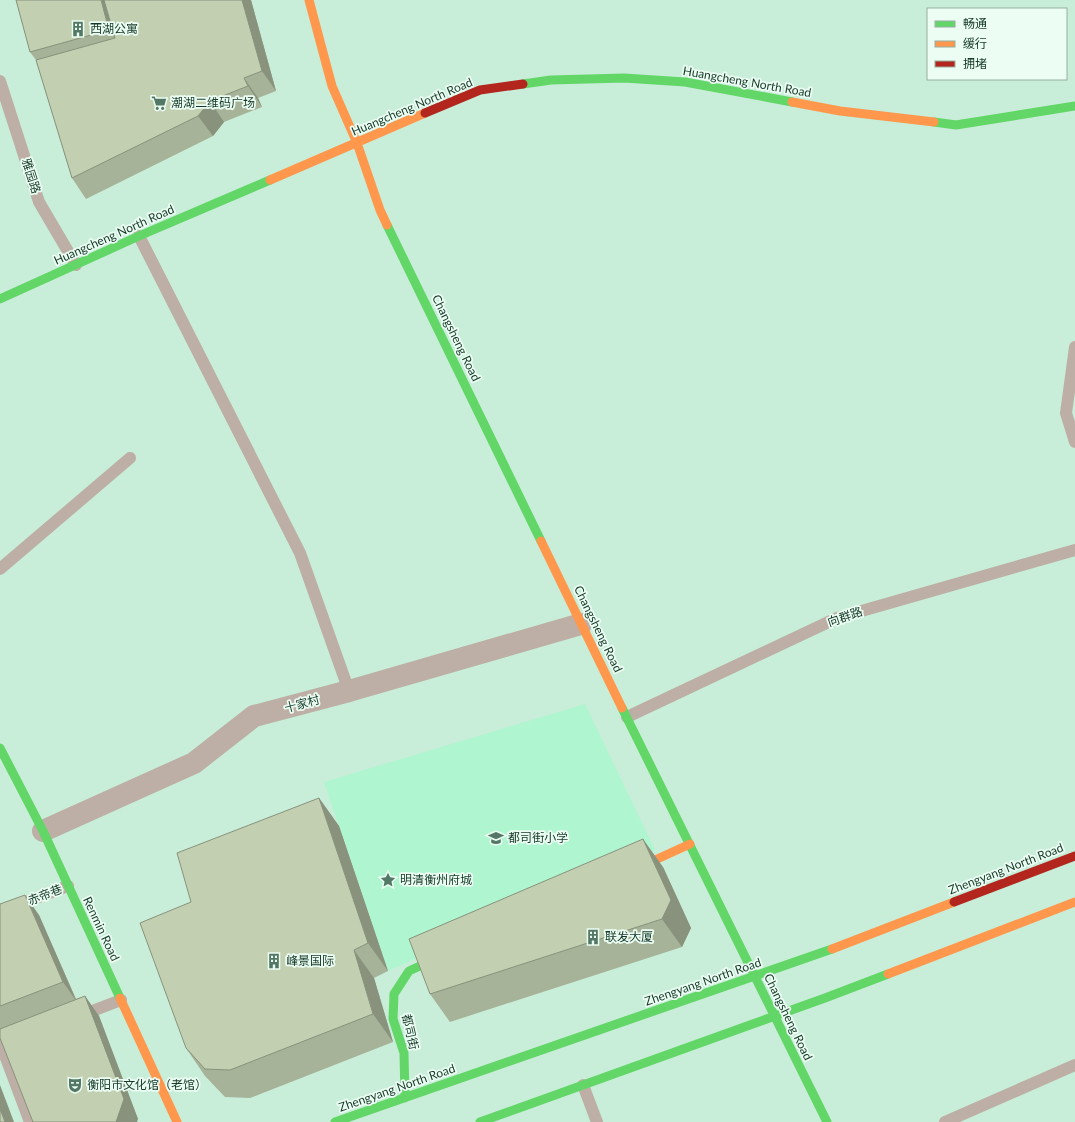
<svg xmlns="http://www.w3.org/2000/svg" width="1075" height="1122" font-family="Lato,'Noto Sans SC',sans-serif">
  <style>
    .built { fill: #aff5d0 }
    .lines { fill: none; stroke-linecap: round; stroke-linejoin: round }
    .lane { stroke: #bdafa5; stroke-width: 12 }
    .street { stroke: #bdafa5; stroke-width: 22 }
    .fast { stroke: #63d668; stroke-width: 9 }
    .slow { stroke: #ff974d; stroke-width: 9 }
    .jam { stroke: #b3261e; stroke-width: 9 }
    .wall { fill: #a7b398 }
    .shaded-wall { fill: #88927c }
    .building { fill: #c2d0b1; stroke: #88927c }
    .labels { text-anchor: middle; stroke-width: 3.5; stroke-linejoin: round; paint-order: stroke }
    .poi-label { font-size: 12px; fill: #153928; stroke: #ecfdf3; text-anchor: start }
    .street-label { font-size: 12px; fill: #153928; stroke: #ecfdf3 }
  </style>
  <rect width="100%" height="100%" fill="#c8eed9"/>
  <path class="built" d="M585 704 655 850 388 971 324 782Z"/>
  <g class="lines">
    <path class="lane" d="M0 81 39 202 76 265
      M139 236 300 553 349 691
      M1075 347 1066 413 1075 442
      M0 569 130 458
      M627 717 837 618 1075 550
      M0 912 68 886
      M79 1016 121 1000
      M1 1045 30 1122
      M583 1085 597 1122
      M945 1122 1075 1065"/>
    <path class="street" d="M43 831 194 763 254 716 349 691 581 624"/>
    <path class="fast" d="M523 84 551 80 624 78 685 82 792 102
      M934 122 956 125 1075 106
      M387 225 541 541
      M0 299 139 236 270 180
      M622 708 827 1122
      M0 748 43 831 120 998
      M405 1098 404 1053 393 1019 394 994 409 971 446 954
      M335 1122 832 949
      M480 1122 825 998 888 974"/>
    <path class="slow" d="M309 0 332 86 357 143 380 210 387 225
      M792 102 840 111 934 122
      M270 180 425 113
      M541 541 622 708
      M631 871 690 844
      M832 949 954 902
      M888 974 1075 902
      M120 998 177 1122"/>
    <path class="jam" d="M425 113 480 90 523 84
      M954 902 1075 856"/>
  </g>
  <path class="wall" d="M16 0H251L276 91 258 98 262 107 224 122 213 136 86 199 72 178 36 60 30 52Z
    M319 798 339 826 388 971 374 978 393 1042 250 1098 225 1097 205 1076 186 1048 191 902Z
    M663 867 691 928 682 947 450 1022 430 994Z
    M0 904 39 915 76 999 85 996 99 1016 138 1119 0 1038Z"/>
  <path class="shaded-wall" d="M101 0H112L129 58 109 30Z
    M242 0H251L276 91 262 71Z
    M244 78 258 98 262 107 248 86Z
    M210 101 224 122 213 136 198 116Z
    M319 798 339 826 388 971 368 943Z
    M643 839 663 867 691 928 682 947 662 919Z
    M25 895 39 915 77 1002 63 982Z
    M354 950 374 978 393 1042 373 1014Z
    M85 996 99 1016 138 1119 137 1122H116Z
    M0 1085 14 1122H5L0 1109Z"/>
  <path class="building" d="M16 0H101L109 30 30 52Z
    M104 0H242L262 71 244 78 248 86 210 101 198 116 72 178 36 60 115 38Z
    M319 798 368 943 354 950 373 1014 230 1070 205 1069 186 1048 140 923 191 902 177 853Z
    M643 839 671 900 662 919 430 994 409 939Z
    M25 895 63 982 0 1006V904Z
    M85 996 124 1099 116 1122H33L0 1038V1029Z
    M0 1109 5 1122H0Z"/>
  <defs>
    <g id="building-bare" transform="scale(1.2)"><path d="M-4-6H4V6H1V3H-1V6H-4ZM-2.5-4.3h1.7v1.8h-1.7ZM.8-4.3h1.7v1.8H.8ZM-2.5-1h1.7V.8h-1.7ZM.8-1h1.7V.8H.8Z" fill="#547866" stroke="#ecfdf3" stroke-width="2.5" paint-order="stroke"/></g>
    <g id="supermarket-bare" transform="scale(1.2)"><path d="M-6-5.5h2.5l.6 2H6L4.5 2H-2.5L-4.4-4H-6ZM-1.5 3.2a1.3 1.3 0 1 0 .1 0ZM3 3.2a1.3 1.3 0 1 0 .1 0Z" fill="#547866" stroke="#ecfdf3" stroke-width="2.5" paint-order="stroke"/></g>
    <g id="school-bare" transform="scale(1.2)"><path d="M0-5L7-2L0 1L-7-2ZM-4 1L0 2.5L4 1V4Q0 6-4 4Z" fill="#547866" stroke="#ecfdf3" stroke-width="2.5" paint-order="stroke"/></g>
    <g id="sight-bare" transform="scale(1.2)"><path d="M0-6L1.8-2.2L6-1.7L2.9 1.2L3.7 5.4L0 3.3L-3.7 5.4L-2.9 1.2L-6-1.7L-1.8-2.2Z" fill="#547866" stroke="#ecfdf3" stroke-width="2.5" paint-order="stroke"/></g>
    <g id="theatre-bare" transform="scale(1.2)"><path d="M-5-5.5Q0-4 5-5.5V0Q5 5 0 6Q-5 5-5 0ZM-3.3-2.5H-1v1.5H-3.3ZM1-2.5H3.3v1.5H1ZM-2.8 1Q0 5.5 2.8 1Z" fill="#547866" stroke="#ecfdf3" stroke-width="2.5" paint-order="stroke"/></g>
  </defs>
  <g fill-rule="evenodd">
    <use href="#building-bare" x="78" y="29"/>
    <use href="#supermarket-bare" x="159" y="103"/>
    <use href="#school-bare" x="496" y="838"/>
    <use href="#sight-bare" x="388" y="880"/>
    <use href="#building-bare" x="593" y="937"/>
    <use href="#building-bare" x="274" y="961"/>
    <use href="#theatre-bare" x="75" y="1085"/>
  </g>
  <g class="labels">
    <g class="poi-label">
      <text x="90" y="33">西湖公寓</text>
      <text x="171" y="107">潮湖二维码广场</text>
      <text x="508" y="842">都司街小学</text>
      <text x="400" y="884">明清衡州府城</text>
      <text x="605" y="941">联发大厦</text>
      <text x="286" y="965">峰景国际</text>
      <text x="87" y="1089">衡阳市文化馆（老馆）</text>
    </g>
    <g class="street-label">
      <text transform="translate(747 82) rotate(10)" y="4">Huangcheng North Road</text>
      <text transform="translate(412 107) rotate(-23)" y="4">Huangcheng North Road</text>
      <text transform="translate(31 176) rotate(72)" y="4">雅园路</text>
      <text transform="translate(114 235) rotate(-24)" y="4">Huangcheng North Road</text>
      <text transform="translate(456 338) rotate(64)" y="4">Changsheng Road</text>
      <text transform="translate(845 617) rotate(-19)" y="4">向群路</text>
      <text transform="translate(598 629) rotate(64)" y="4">Changsheng Road</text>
      <text transform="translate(302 704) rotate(-15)" y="4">十家村</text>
      <text transform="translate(1006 869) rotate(-21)" y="4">Zhengyang North Road</text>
      <text transform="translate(45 895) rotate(-21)" y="4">赤帝巷</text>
      <text transform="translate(101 929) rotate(65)" y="4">Renmin Road</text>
      <text transform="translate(703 982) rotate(-19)" y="4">Zhengyang North Road</text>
      <text transform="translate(788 1017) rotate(64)" y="4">Changsheng Road</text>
      <text transform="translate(410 1032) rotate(77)" y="4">都司街</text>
      <text transform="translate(397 1088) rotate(-19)" y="4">Zhengyang North Road</text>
    </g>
  </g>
  <rect x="927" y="8" width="140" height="72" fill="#ecfdf3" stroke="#96afa2"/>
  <rect x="935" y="21" width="20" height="6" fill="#63d668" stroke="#96afa2"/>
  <text x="963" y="28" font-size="12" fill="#153928">畅通</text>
  <rect x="935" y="41" width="20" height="6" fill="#ff974d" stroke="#96afa2"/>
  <text x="963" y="48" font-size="12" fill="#153928">缓行</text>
  <rect x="935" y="61" width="20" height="6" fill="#b3261e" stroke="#96afa2"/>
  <text x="963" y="68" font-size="12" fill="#153928">拥堵</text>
</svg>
